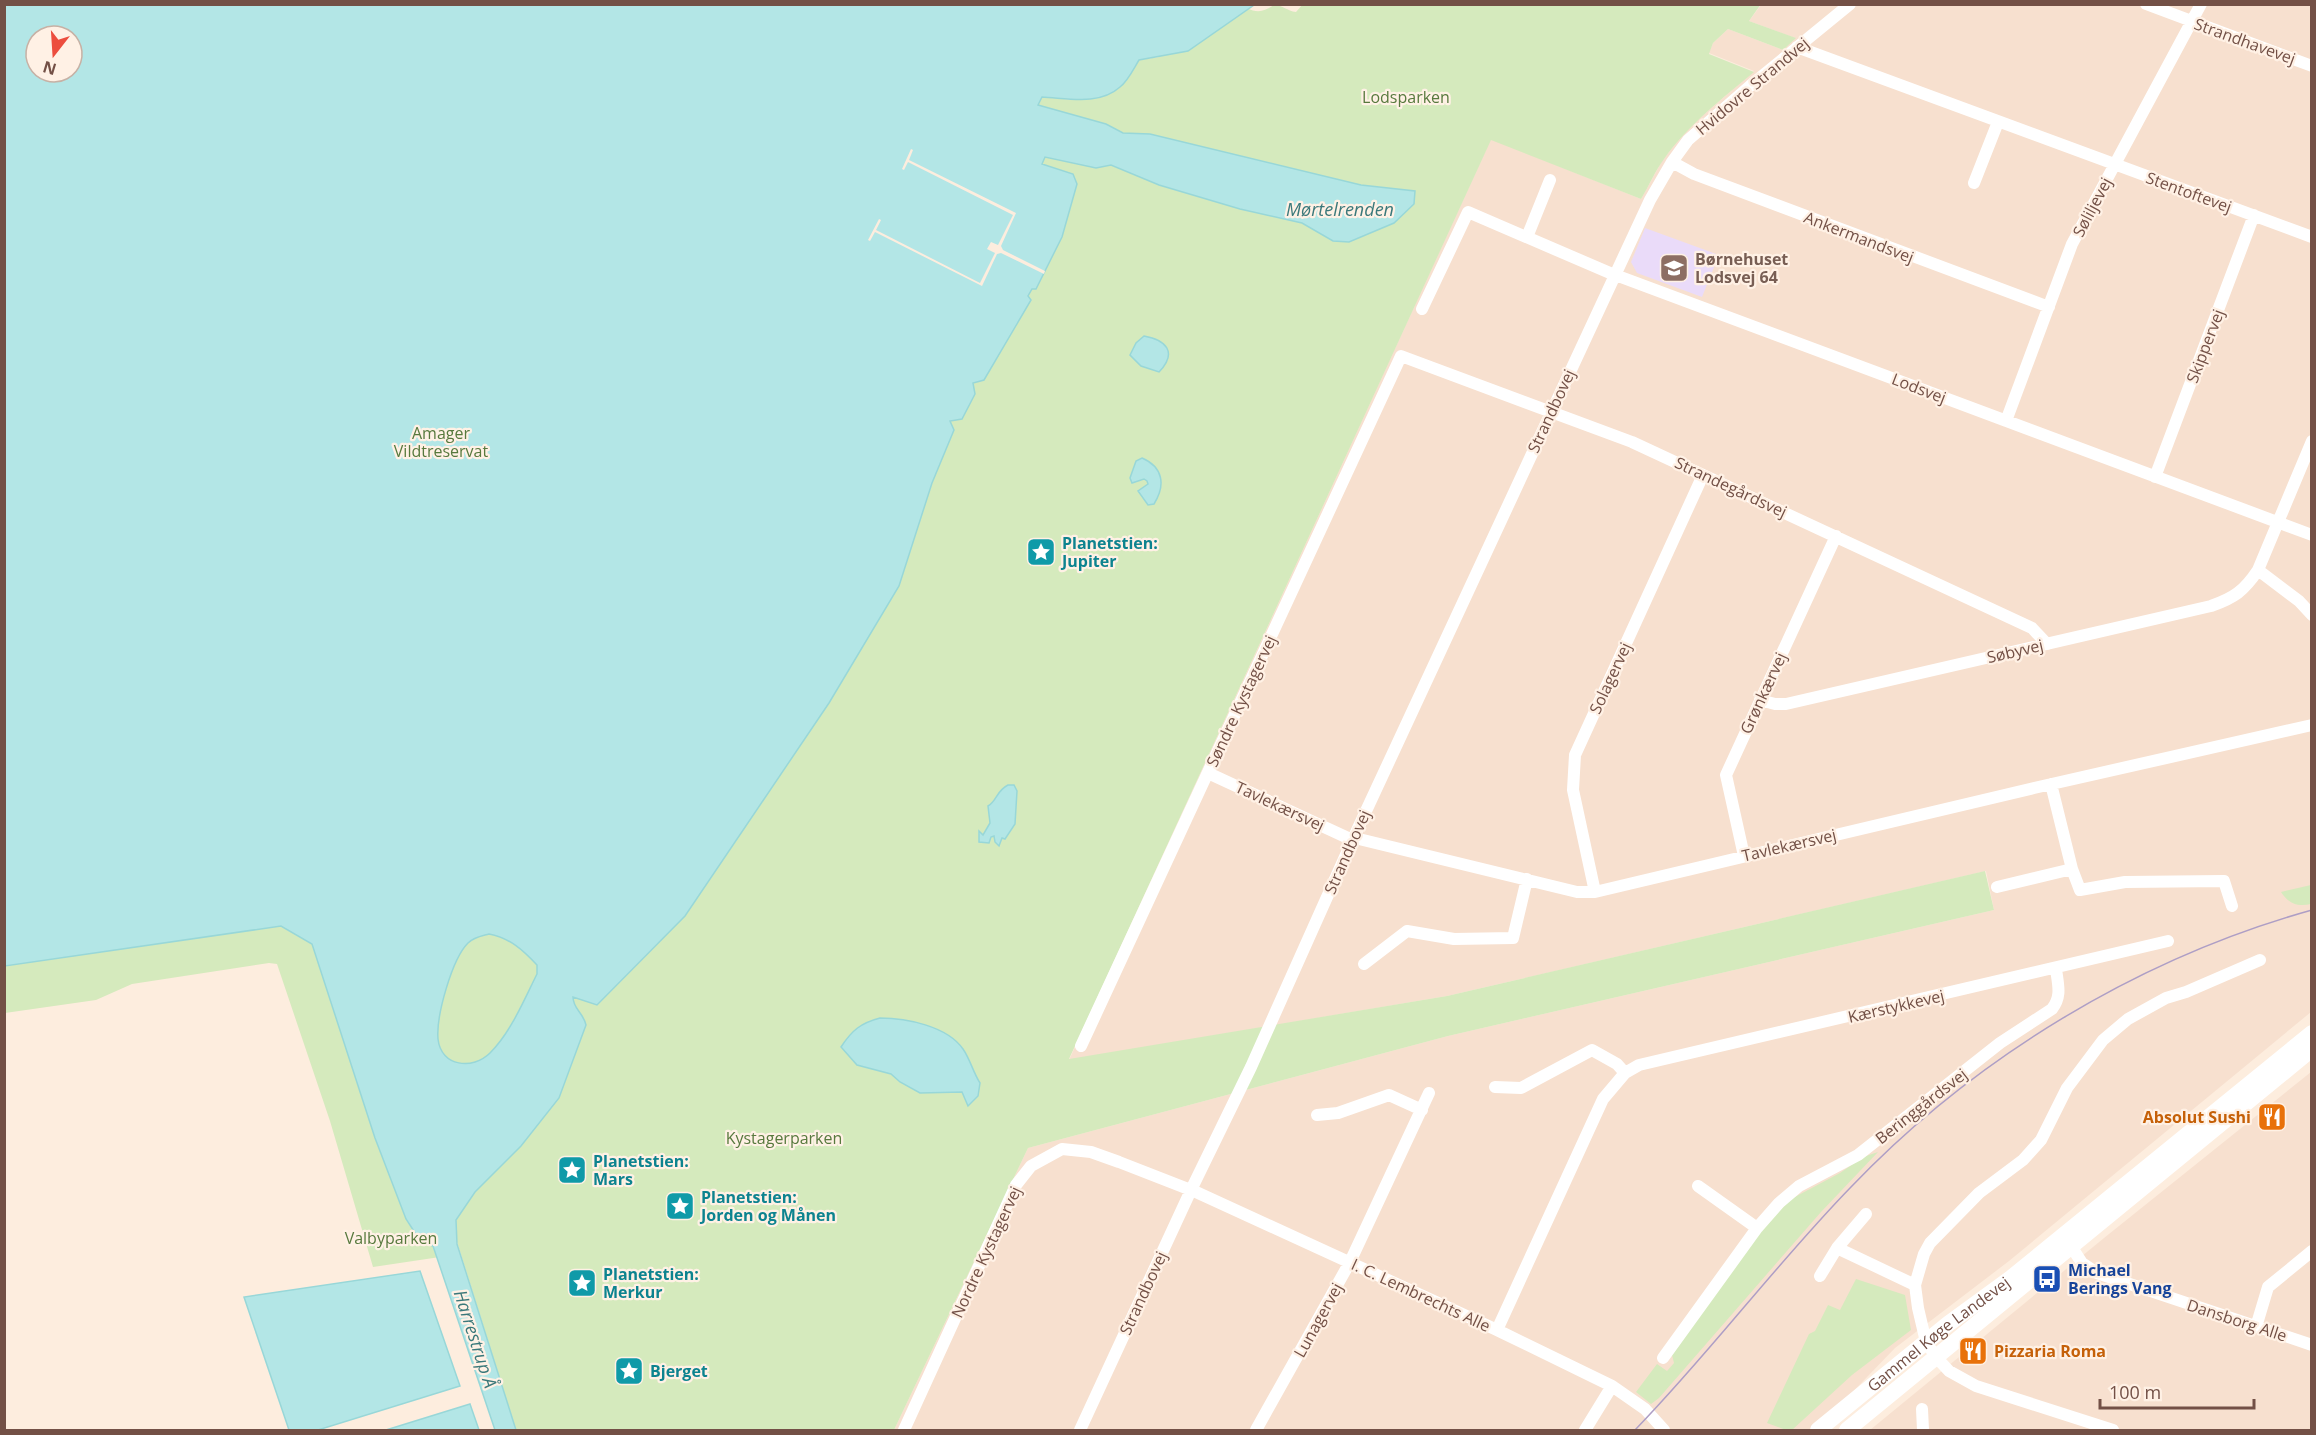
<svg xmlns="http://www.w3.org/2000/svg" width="2316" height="1435" font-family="'Open Sans',sans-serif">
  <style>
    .residential { fill: #f7e0cf }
    .education { fill: #eadbf9 }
    .green { fill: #d5eabd; fill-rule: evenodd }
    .water { fill: #b3e6e6; stroke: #98d7d8; stroke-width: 1.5; fill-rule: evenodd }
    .pier { fill: #fdedde }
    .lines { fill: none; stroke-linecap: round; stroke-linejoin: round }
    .minor { stroke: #fff; stroke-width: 12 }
    .secondary { stroke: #fff; stroke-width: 16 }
    .tram { stroke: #ae9ec5; stroke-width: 1.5 }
    .labels { text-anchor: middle; stroke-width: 4.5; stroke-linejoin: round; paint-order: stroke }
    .street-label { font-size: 16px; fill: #735046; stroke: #fff1e5 }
    .park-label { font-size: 16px; fill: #57793d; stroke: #fff1e5 }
    .education-label { font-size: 16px; font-weight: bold; fill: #785e54; stroke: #fff1e5; text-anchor: start }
    .culture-label { font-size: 16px; font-weight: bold; fill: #0d838f; stroke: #fff1e5; text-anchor: start }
    .food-label { font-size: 16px; font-weight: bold; fill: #c56008; stroke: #fff1e5; text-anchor: end }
    .transit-label { font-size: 16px; font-weight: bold; fill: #164399; stroke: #fff1e5; text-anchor: start }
    .water-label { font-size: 18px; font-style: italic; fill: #3a787a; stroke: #fff1e5 }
  </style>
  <rect width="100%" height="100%" fill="#fdedde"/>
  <path class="residential" d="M1761 5H2311V1012L2009 1261 1895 1348 1816 1430H894L1028 1148 1448 1036 1994 910 1986 871 1447 996 1069 1060 1491 139 1641 199 1662 161 1676 143 1694 123 1754 71 1709 53 1713 43 1728 29 1783 50 1795 38 1749 21Z
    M2311 1072V1430H1870L2104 1238Z"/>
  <path class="education" d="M1645 228 1719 255 1702 297 1637 273 1631 262Z"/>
  <path class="green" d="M1303 4H1761L1749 21 1796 38 1783 50 1728 29 1713 43 1709 54 1754 72C1722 99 1689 124 1664 159 1655 171 1649 186 1641 199L1491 140 1069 1059 1447 996 1985 871 1994 910 1448 1036 1028 1148 894 1430H516L457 1242 319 964 377 1141 437 1248 440 1257 373 1267 330 1121 277 964 269 963 132 984 96 1000 5 1013V5L1188 51 1247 8C1258 14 1265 11 1274 5 1283 5 1287 11 1296 12ZM36 36H72V72H36ZM1134 49 1159 57 1139 60C1134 68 1128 81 1120 87 1100 105 1066 100 1041 96ZM1361 185 1415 191 1339 240ZM667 934 597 1005 583 1000Z
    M2311 885V904C2298 907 2289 904 2281 892Z
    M1878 1152 1821 1212 1659 1398 1651 1404 1636 1392 1657 1364 1667 1371 1674 1363 1672 1355 1764 1226 1791 1199 1840 1173 1863 1157Z
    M1856 1279 1905 1295 1911 1330 1852 1375 1792 1430H1786L1767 1423 1809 1334 1815 1331 1828 1305 1840 1310Z"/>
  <path class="water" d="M4 5H1254L1188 51 1139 60C1134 68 1128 81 1120 87 1099 106 1067 98 1042 97L1038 105 1106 124 1123 133 1150 134 1361 185 1415 191 1414 204 1394 223 1349 242 1333 241 1302 223 1240 209 1159 185 1111 165 1096 168 1045 157 1042 164 1073 174 1077 184 1062 237 1036 289H1032L1028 296 1031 300 984 380 973 383 975 394 962 419 950 421 954 430 932 483 899 586 829 703 685 916 597 1005 573 997C573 1009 583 1012 586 1025L559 1098 521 1146 475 1192 456 1220 457 1244 516 1430H495L433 1246 421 1242 406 1219 375 1138 312 944 281 926 5 966ZM36 36H72V72H36ZM489 934C510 938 523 950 537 965V974C524 1000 511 1032 490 1053 473 1070 441 1067 438 1039 436 1016 452 959 468 943 474 937 482 936 489 934Z
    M1144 336C1166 340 1178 352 1159 372L1141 366 1130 355 1136 343Z
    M1142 458C1163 467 1166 485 1154 504L1148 505 1138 491 1148 484 1147 481 1144 479 1132 483 1130 478 1136 461Z
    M1008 785H1014L1017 791 1015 824 1005 839 1002 838 999 846 995 842 994 836 991 837 989 843 979 842V831L983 835 990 823 988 806C997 801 996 791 1008 785Z
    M880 1018C906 1018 947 1026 963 1049 970 1059 973 1072 980 1083L978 1096 968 1106 962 1092 920 1093 900 1082 891 1074 857 1065 841 1047C852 1030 861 1023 880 1018Z
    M420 1271 460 1386 318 1430H289L244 1297Z
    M470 1404 479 1430H386Z"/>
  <path class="pier" d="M911 149 913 150 909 160 1016 213 1001 246 1003 250 1045 271 1044 274 1001 253 997 254 982 286 875 232 870 241 868 240 879 219 881 220 876 230 980 283 995 253 987 249 991 242 998 245 1013 215 908 162 904 170 902 169Z"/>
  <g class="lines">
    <path class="minor" d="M2146 4 2312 66
      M1797 47 2312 237
      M1672 162 1694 174 2049 307
      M1974 183 1998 122
      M1527 237 1550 180
      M1422 309 1468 212 1610 273 2312 535
      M2006 421 2072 244 2201 4
      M2155 477 2254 215
      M2258 570 2299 601 2312 615
      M1760 700 1775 704H1786L2211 606C2234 598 2244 591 2258 570L2312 441
      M1208 773 1348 838 1359 839 1577 892H1595L2034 788 2312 725
      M1744 856 1726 775 1836 536
      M2072 869 2080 890 2125 882 2224 881 2232 906
      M1997 887 2072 869 2051 784
      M1595 892 1573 790 1575 755 1703 475
      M1364 964 1407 931 1454 939 1513 938 1527 879
      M1081 1046 1401 356 1632 442 2032 628 2047 644
      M1495 1087 1521 1088 1592 1050 1617 1064 1625 1073
      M1317 1115 1338 1113 1389 1095 1422 1110
      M1698 1186 1757 1228
      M2071 1246 2082 1263 2097 1273 2312 1345
      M1837 1248 1915 1285 1918 1308 1926 1342 1936 1357 1949 1371 1976 1386 2113 1430
      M1820 1276 1837 1248 1866 1214
      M1915 1285 1924 1254 1930 1243 1979 1193 2023 1160 2041 1140 2067 1088 2103 1040 2128 1019 2166 998 2186 992 2260 960
      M2256 1327 2268 1287 2312 1251
      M1497 1330 1603 1099 1625 1073 1639 1065 2168 941
      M1663 1358 1757 1228 1779 1203 1799 1186 1858 1155 2000 1043 2052 1009C2062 996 2058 985 2056 969
      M1922 1409 1923 1430
      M904 1430 1016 1185 1031 1166 1062 1149 1091 1152 1119 1162 1196 1192 1497 1330 1612 1386 1645 1409 1664 1430
      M1080 1430 1191 1190 1251 1067 1353 839 1650 200 1672 162 1688 140 1750 86 1850 4
      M1256 1430 1350 1262 1429 1093
      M1585 1430 1612 1386"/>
    <g class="secondary">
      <path id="s1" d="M1818 1430 1948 1324 2011 1278 2312 1033"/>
      <path d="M1847 1430 2312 1049"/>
    </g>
    <path class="tram" d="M1635 1430C1710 1353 1775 1265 1851 1187 1974 1058 2139 958 2312 910"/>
  </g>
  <defs>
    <g id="school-square" transform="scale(1.5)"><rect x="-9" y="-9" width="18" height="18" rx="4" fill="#8d6e63" stroke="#fff1e5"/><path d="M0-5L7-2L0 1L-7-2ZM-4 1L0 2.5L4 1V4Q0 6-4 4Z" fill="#fff"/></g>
    <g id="sight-square" transform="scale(1.5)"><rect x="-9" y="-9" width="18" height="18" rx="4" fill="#0f9aa8" stroke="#fff1e5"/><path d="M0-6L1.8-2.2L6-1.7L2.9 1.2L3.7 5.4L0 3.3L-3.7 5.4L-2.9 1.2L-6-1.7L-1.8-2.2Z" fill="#fff"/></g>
    <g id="restaurant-square" transform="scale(1.5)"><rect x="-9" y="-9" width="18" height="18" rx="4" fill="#e8710a" stroke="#fff1e5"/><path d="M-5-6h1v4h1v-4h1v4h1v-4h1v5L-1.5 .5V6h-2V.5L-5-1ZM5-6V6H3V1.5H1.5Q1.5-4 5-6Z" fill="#fff"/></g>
    <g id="bus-square" transform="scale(1.5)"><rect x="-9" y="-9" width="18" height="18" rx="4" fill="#1a4fb4" stroke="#fff1e5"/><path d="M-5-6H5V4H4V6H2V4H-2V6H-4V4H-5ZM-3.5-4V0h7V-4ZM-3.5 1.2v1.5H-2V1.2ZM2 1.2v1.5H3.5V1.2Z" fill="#fff"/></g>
  </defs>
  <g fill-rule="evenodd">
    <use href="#school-square" x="1674" y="268"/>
    <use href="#sight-square" x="1041" y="552"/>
    <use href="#restaurant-square" x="2272" y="1117"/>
    <use href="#sight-square" x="572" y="1170"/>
    <use href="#sight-square" x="680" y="1206"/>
    <use href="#bus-square" x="2047" y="1279"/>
    <use href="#sight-square" x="582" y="1283"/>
    <use href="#restaurant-square" x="1973" y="1351"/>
    <use href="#sight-square" x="629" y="1371"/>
  </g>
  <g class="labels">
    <g class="street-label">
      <text transform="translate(2245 41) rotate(20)" y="6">Strandhavevej</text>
      <text transform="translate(1752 86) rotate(-40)" y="6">Hvidovre Strandvej</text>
      <text transform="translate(2189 192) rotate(20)" y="6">Stentoftevej</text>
      <text transform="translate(2092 207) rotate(-62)" y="6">Søliljevej</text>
      <text transform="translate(1859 237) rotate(21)" y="6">Ankermandsvej</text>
      <text transform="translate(2205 346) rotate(-69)" y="6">Skippervej</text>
      <text transform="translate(1919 388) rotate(21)" y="6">Lodsvej</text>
      <text transform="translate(1551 411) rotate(-65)" y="6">Strandbovej</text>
      <text transform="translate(1731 487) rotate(25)" y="6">Strandegårdsvej</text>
      <text transform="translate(2015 651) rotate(-13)" y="6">Søbyvej</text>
      <text transform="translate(1610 678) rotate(-65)" y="6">Solagervej</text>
      <text transform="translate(1763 693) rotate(-65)" y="6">Grønkærvej</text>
      <text transform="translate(1241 701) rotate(-65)" y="6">Søndre Kystagervej</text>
      <text transform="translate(1280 806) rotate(25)" y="6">Tavlekærsvej</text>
      <text transform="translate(1789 845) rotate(-13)" y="6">Tavlekærsvej</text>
      <text transform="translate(1347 852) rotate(-66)" y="6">Strandbovej</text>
      <text transform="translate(1896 1006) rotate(-13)" y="6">Kærstykkevej</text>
      <text transform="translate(1921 1106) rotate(-38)" y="6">Beringgårdsvej</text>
      <text transform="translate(986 1252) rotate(-65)" y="6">Nordre Kystagervej</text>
      <text transform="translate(1143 1293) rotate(-65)" y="6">Strandbovej</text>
      <text transform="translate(1421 1295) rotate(25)" y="6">I. C. Lembrechts Alle</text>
      <text transform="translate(1318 1320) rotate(-61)" y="6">Lunagervej</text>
      <text transform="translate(2237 1320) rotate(18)" y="6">Dansborg Alle</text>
      <text dy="6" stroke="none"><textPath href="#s1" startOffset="154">Gammel Køge Landevej</textPath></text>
    </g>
    <g class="park-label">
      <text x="1406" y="103">Lodsparken</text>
      <text x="441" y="439">Amager<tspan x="441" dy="18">Vildtreservat</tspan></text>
      <text x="784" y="1144">Kystagerparken</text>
      <text x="391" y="1244">Valbyparken</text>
    </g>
    <g class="education-label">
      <text x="1695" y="265">Børnehuset<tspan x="1695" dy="18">Lodsvej 64</tspan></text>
    </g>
    <g class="culture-label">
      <text x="1062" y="549">Planetstien:<tspan x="1062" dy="18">Jupiter</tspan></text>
      <text x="593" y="1167">Planetstien:<tspan x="593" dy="18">Mars</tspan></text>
      <text x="701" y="1203">Planetstien:<tspan x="701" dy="18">Jorden og Månen</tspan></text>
      <text x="603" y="1280">Planetstien:<tspan x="603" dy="18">Merkur</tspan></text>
      <text x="650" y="1377">Bjerget</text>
    </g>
    <g class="food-label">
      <text x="2251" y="1123">Absolut Sushi</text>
      <text x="1994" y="1357" text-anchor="start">Pizzaria Roma</text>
    </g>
    <g class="transit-label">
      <text x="2068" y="1276">Michael<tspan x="2068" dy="18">Berings Vang</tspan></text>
    </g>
    <g class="water-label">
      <text x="1340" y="216">Mørtelrenden</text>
      <text transform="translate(475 1339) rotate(72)" y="6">Harrestrup Å</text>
    </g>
  </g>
  <rect width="2316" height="1435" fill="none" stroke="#735046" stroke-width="12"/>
  <g transform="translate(54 54) rotate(197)"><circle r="28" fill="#fff1e5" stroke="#c7b1a5" stroke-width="1.5"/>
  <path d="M0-4.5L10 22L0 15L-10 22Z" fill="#ec4d3e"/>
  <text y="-9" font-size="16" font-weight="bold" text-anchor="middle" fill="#735046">N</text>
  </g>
  <path d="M2100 1399v9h154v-9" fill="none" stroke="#735046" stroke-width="3"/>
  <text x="2109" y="1399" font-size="18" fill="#735046" stroke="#fff1e5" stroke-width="4.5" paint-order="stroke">100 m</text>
</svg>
